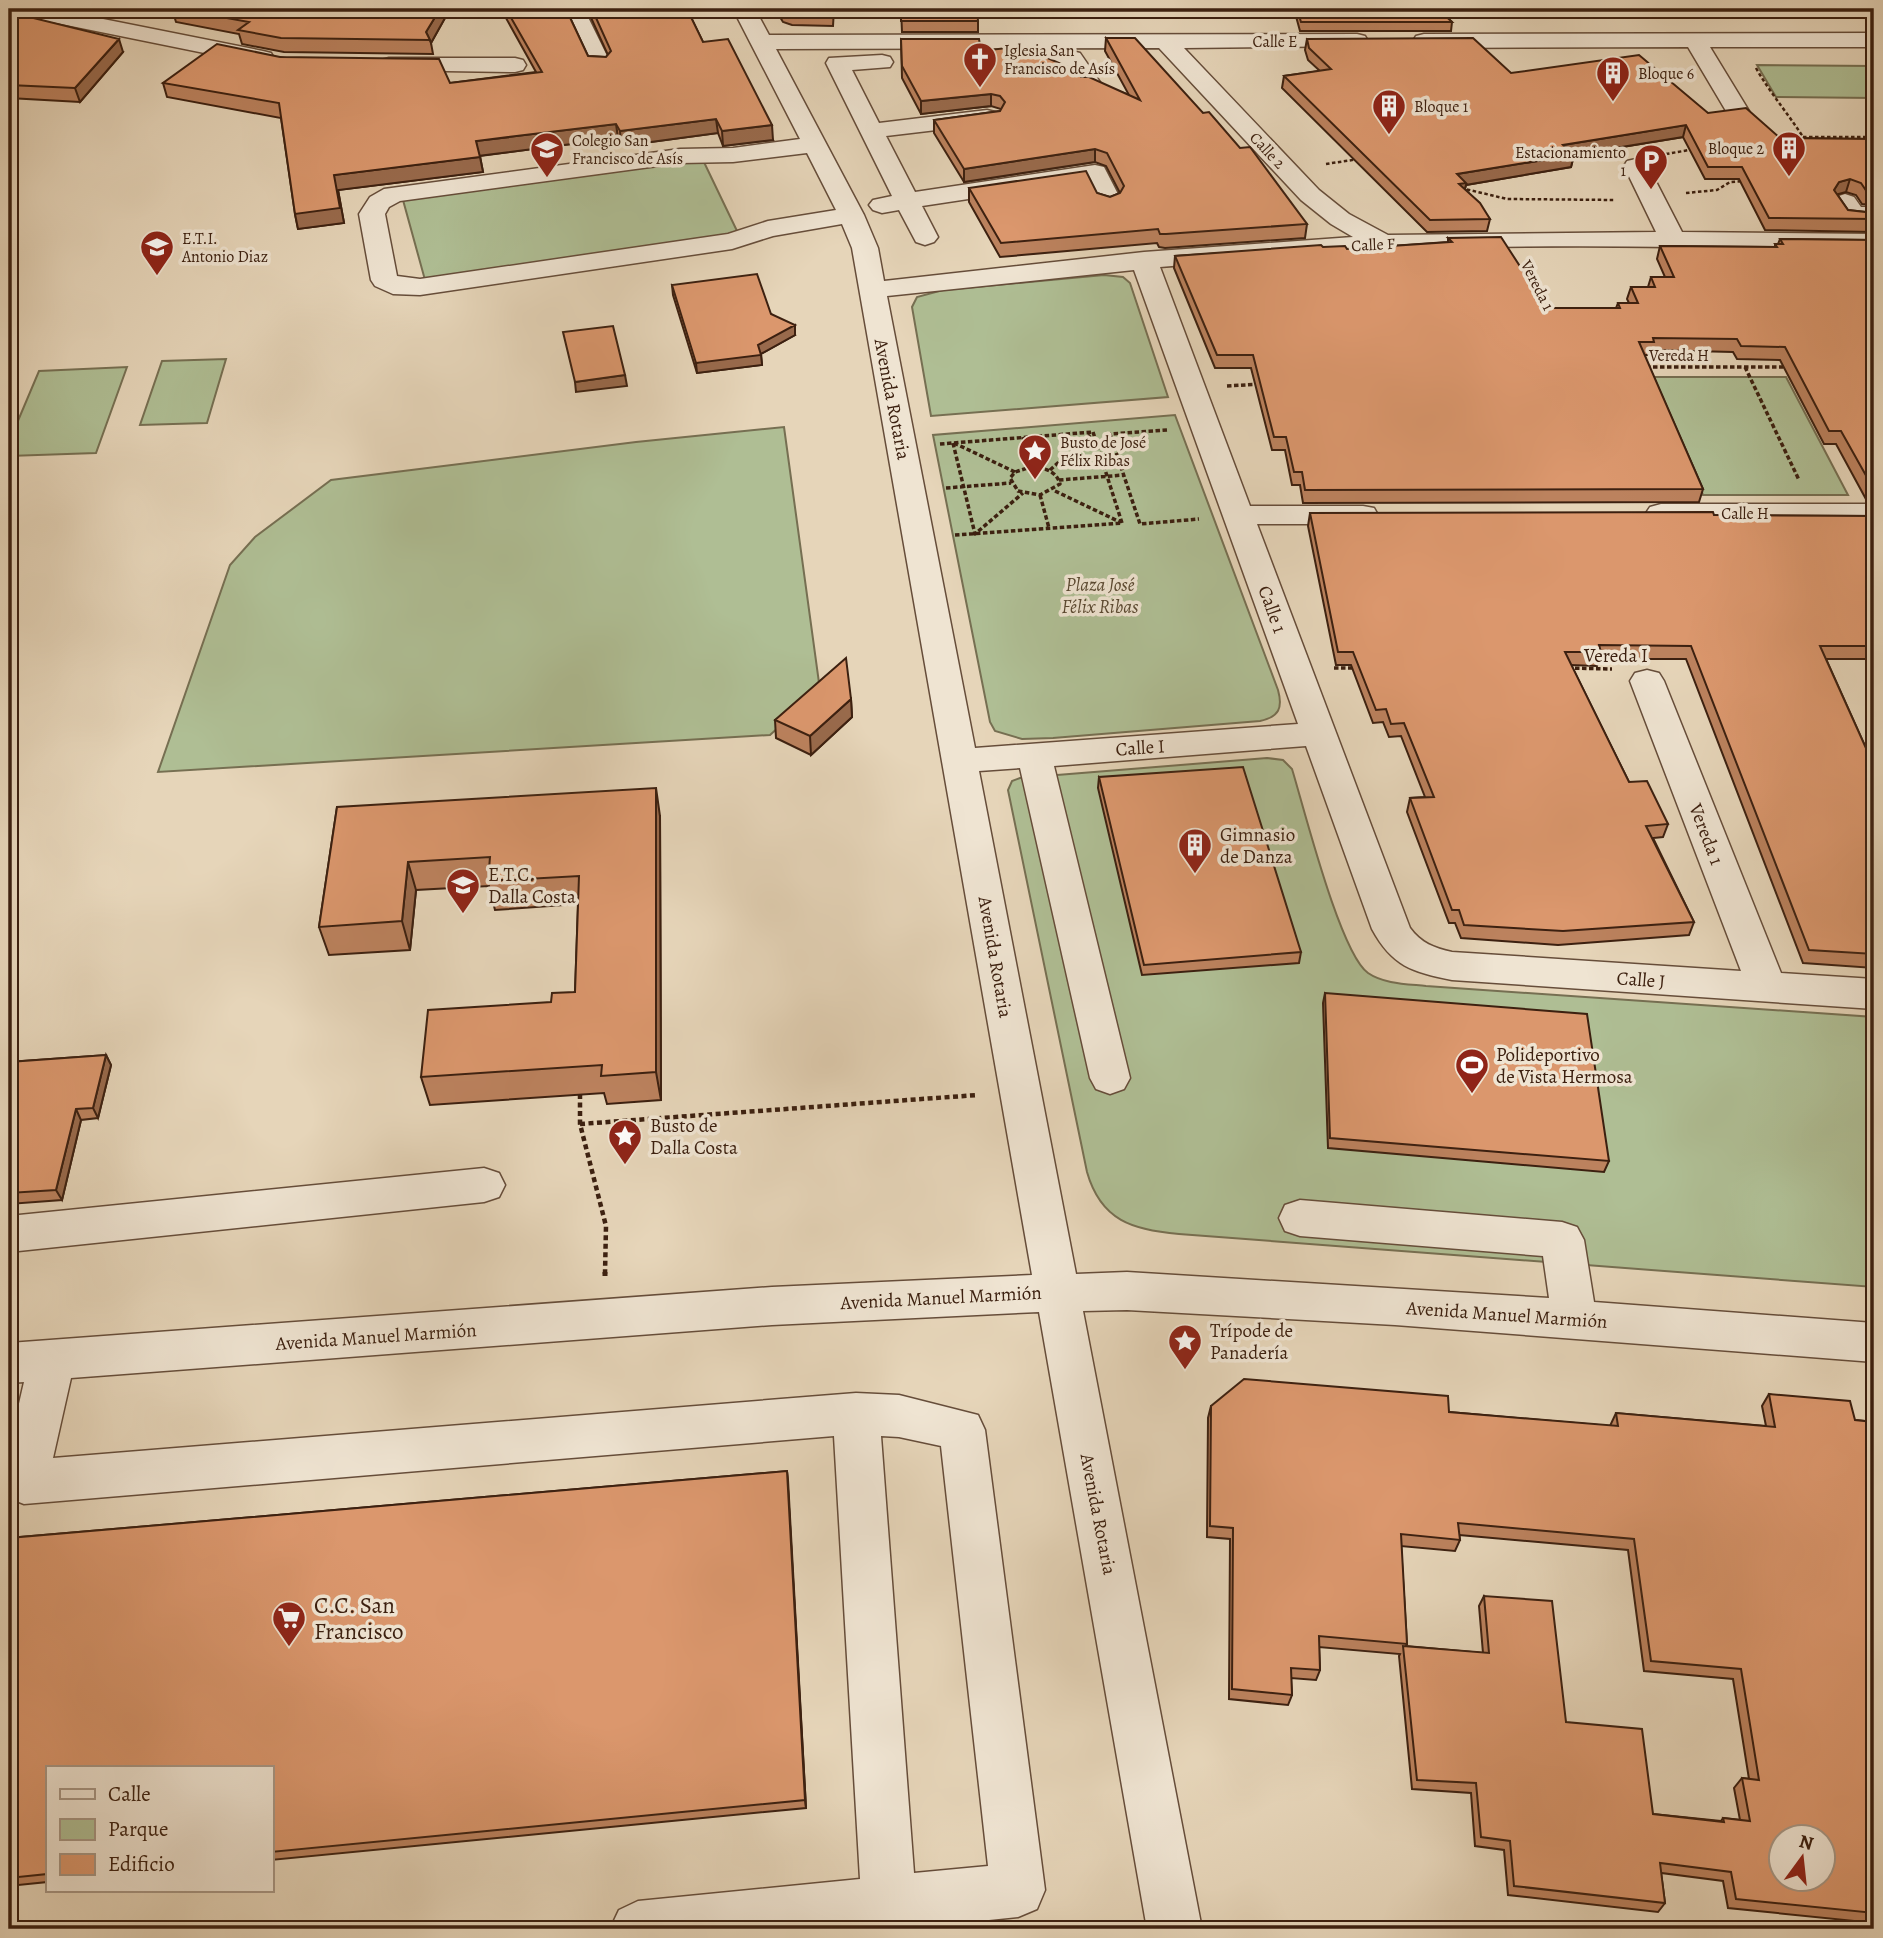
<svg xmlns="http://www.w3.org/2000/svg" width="1883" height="1938" font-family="Alegreya,serif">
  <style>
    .green { fill: #afbe94; stroke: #766f52; stroke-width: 2 }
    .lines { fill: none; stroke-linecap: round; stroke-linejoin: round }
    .minor-casing { stroke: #664d3a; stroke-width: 3 }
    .path-far3 { stroke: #3c2010; stroke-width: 2.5; stroke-dasharray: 3.5 2.5; stroke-linecap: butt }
    .path-far2 { stroke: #3c2010; stroke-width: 3.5; stroke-dasharray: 4.5 2.5; stroke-linecap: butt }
    .path-far1 { stroke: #3c2010; stroke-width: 4.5; stroke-dasharray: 5 3.5; stroke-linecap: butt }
    .path { stroke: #3c2010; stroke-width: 5; stroke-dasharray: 7 4.5; stroke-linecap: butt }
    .minor { fill: #efe4d2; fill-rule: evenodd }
    .wall { fill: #bc825e; stroke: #3c2010; stroke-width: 2; fill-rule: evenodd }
    .shaded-wall { fill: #996a4c; stroke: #3c2010; stroke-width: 2 }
    .building { fill: #db976d; stroke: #3c2010; stroke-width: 2; fill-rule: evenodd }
    .labels { text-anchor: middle; stroke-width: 7; stroke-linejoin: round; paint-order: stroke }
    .far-street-label { font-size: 16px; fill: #3c2010; stroke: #efe4d2 }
    .far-poi-label { font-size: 16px; fill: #3c2010; stroke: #efe4d2; text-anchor: start }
    .street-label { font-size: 19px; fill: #3c2010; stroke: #efe4d2 }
    .park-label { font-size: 19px; font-style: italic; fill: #594831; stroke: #efe4d2 }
    .poi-label { font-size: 19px; fill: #3c2010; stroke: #efe4d2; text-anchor: start }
    .near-poi-label { font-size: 23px; fill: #3c2010; stroke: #efe4d2; text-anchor: start }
  </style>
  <rect width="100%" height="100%" fill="#e6d5b9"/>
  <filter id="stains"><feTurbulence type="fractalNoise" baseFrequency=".00286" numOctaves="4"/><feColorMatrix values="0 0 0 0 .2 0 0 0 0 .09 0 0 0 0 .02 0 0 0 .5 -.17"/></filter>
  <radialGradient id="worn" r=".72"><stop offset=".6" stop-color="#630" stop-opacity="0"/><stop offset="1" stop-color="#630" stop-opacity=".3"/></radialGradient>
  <path class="green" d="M1757 65 1874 66V98L1776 97Z
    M702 158 738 233 425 280 403 200Z
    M1104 275 1123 277 1130 283 1168 397 931 416 912 307 917 297 943 290Z
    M226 359 207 423 140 425 162 361Z
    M127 367 96 453 9 456V442L39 371Z
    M1651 377H1786L1848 495H1703Z
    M1175 415 1278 690C1283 708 1279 717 1260 721L1053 738 1022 739 995 731 990 722 933 435Z
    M784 427 820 690 770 735 158 772 230 565 255 537 331 480 636 442Z
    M1267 758 1283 760 1292 769C1304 808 1340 953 1368 973 1384 984 1407 984 1426 986L1874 1017V1287L1179 1234C1133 1230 1101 1221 1087 1172L1008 790 1012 781 1020 778Z"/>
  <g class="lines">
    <g class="minor-casing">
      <path id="minor" d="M11 9H53L263 51 271 53 274 58 271 63 263 65 22 16 14 14Z
        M562 9H584L611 64 608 69H592Z
        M733 9H755L769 35 1357 34 1365 36 1368 41 1365 46 1184 48 1319 190 1349 214 1388 235 1656 232 1624 166 1627 161 1636 159 1645 161 1648 166 1682 232 1874 234V250C1731 248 1589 244 1445 248 1350 251 1255 259 1160 267L1250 506H1363L1374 508 1378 515 1374 522 1363 524H1257L1410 928C1421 943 1434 948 1452 952L1741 971 1630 681 1635 673 1647 670 1659 673 1664 681 1781 973 1874 979V1009L1452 980C1412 972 1392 966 1372 929L1306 746 1054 766 1130 1078 1124 1089 1110 1094 1096 1089 1090 1078 1020 768 979 771 1076 1274 1127 1272 1549 1298 1543 1256 1300 1236 1285 1231 1279 1218 1285 1205 1300 1200 1562 1222 1577 1227 1584 1240 1594 1302 1874 1323V1362L1395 1325 1127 1310 1083 1311 1202 1929H1147L1039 1312 772 1325 71 1378 53 1458 856 1393 899 1395 978 1415 985 1430 1045 1890 1037 1909 1018 1917 902 1929H610L619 1910 638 1901 860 1879 834 1436 24 1504 9 1498V1447L24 1382 9 1383V1343L772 1287 1032 1275 852 248 842 224 773 236 732 249 420 295 393 294 375 286 371 280 359 214 370 197 384 189 680 149 733 148 800 139ZM1159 48 1301 200 1331 224 1353 237 1144 252 884 281 878 248 864 215 776 49ZM807 153 836 210 768 221 728 234 420 279 397 276 385 214 389 207 400 201 680 163 733 162ZM1134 270 1298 724 975 748 887 296ZM881 1436 899 1437 941 1446 988 1866 914 1873Z
        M1874 33V47H1710L1749 111 1745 116H1729L1688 47 1424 48 1416 46 1413 41 1416 36 1424 34Z
        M1072 51 1080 53 1100 82 1096 87H1080L1065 65 1025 64 1022 59 1025 54Z
        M882 55 890 57 893 62 890 67 852 70 879 123 987 110 995 112 999 117 995 122 987 124 886 136 915 192 1095 165 1104 167 1121 200 1117 205 1108 208 1099 205 1087 181 922 206 938 237 934 242 925 245 916 242 899 210 882 213 873 210 869 205 873 200 892 196 826 63 829 58Z
        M389 58H515L523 60 526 65 523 70 515 72 381 70 378 65 381 60Z
        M1845 194 1854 197 1861 207H1874V223L1844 220 1832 202 1836 197Z
        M1661 504H1874V522H1661L1650 519 1646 513 1650 507Z
        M484 1168 499 1173 505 1185 499 1197 484 1202 9 1252V1216Z"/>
    </g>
    <path class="path-far3" d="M1756 68C1770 93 1787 112 1803 137
      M1773 137H1874
      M1666 154 1695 149
      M1570 159 1606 151
      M1326 164 1359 159
      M1461 188 1507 199 1615 200
      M1686 193 1717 190 1730 182 1745 181
      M1529 268 1550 310"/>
    <path class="path-far2" d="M1646 367H1788
      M1745 367 1799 480
      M1227 386 1260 384
      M1167 430 1110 434 1140 524 1199 519
      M1093 432 1122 523
      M1023 437 1031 467
      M953 443 975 534 1023 493
      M954 443 1015 472
      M940 444 1093 432
      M1031 467C1044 468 1056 470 1060 484L1040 495 1018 491 1010 478 1015 472Z
      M1050 470 1091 434
      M1059 480 1124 475
      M946 488 1011 483
      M1055 491 1120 522
      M1040 495 1049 528
      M955 535 1122 523
      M1334 668H1357
      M1568 668 1612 669"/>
    <path class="path-far1" d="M580 1094V1124L606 1226 605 1274
      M580 1124 977 1095"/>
    <path class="path" d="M605 1276V1272"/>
    <use href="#minor" class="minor"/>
  </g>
  <path class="wall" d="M9 9H12L14 13 123 52 80 102 9 98Z
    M172 9H450L431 43 433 54 284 52 242 44 239 34 176 22Z
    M501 9H566L588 56 606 57 608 55 587 9H687L703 42 773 140 723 146 718 133 621 146 618 138 480 156 483 172 338 190 344 223 298 229 295 214 281 118 167 97 163 83 280 57 450 83 536 72Z
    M775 9H834L833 26 792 25 783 22Z
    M901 9 978 21V32H902Z
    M1294 9H1481L1480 15H1444L1452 22 1451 31H1300Z
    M1669 9H1874V16L1758 18 1678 16Z
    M1106 38 1203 113 1307 224 1305 238 1165 248 1159 247 1157 243 1000 257 969 202V188L1097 193 1110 197 1120 193 1106 166 1095 162 964 182 934 133V120L1000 111 1001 109 991 106 921 114 902 78 901 39 981 51 1081 77 1129 95 1105 51Z
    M1307 39 1511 73 1708 113 1780 138 1874 139V205L1862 204 1856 195 1846 192 1837 194 1848 210 1874 213V232L1765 230 1739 179H1705L1683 137 1574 155 1571 167 1466 185 1465 189 1490 219 1487 231 1427 232 1282 88 1284 76 1320 71 1308 60 1305 50Z
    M1873 108H1874V128L1869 120Z
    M1448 238 1547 308H1616L1618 303H1629L1627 299 1631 287H1648L1651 277H1665L1657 259 1660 246 1775 247V244H1778L1780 239 1874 240V502L1867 501 1836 444H1824L1780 360 1737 359 1733 352 1652 350 1651 355H1644L1703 489 1699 502 1303 503 1300 485H1292L1285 450H1272L1251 368H1215L1174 268 1175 256 1323 247 1347 249 1448 242Z
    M672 285 771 314 795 335 761 354 762 365 697 373 673 295Z
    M1310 513 1874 516V659H1826L1874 766V968L1803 963 1686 659H1599L1597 666 1571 665 1629 782 1668 824 1663 837 1653 838 1694 922 1689 935 1558 945 1461 938 1455 923H1449L1407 812 1410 798 1425 797 1401 736 1389 737 1383 722 1373 723 1351 665H1336L1308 526Z
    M851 699 852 717 811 755 776 738 775 720Z
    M1099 777 1301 952 1299 963 1142 975 1098 788Z
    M337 807 660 816 661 1100 607 1104 604 1093 430 1105 421 1077 575 992 578 904 495 910 489 886 416 890 410 950 329 955 319 927Z
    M1325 993 1609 1161 1604 1172 1328 1148 1323 1003Z
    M106 1055 111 1065 98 1118 81 1120 62 1200 9 1204V1062Z
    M1769 1394 1855 1420 1874 1422V1923L1728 1908 1723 1881 1661 1873 1665 1903 1658 1912 1508 1895 1504 1850 1475 1846 1471 1793 1412 1789 1399 1656 1400 1654 1319 1647 1320 1670 1316 1680 1291 1678 1292 1695 1288 1705 1229 1699 1230 1539 1207 1537 1208 1418 1211 1406 1449 1412 1610 1426 1616 1413 1766 1426 1762 1406ZM1459 1535 1628 1550 1644 1671 1733 1679 1749 1779 1742 1778 1734 1788 1740 1820 1723 1818 1721 1821 1653 1814 1566 1722 1484 1596 1479 1606 1483 1653 1406 1646 1407 1644 1401 1546 1455 1551 1460 1540Z
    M787 1471 806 1808 271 1860V1768H47V1882L9 1886V1538Z"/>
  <path class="shaded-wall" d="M440 9H450L431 43 426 32Z
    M119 39 123 52 80 102 75 88Z
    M991 94V106L921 114V101Z
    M716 119 718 133 621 146 620 131Z
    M616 124 618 138 478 156 476 141Z
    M772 125 773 140 723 146 722 131Z
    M1686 125 1683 137 1560 157 1563 145Z
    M1095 149V162L964 182V169Z
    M1574 155 1571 167 1466 185 1463 195 1457 174Z
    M480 157 483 172 338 190 344 223 298 229 295 214 334 175Z
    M1850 179 1846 192 1835 195 1834 190 1839 182Z
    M795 325V335L759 355H761L762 365 697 373 696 363Z
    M625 375 627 386 576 392 575 382Z
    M851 699 852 717 811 755 810 736Z
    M656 788 660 816 661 1100 656 1072Z
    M408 862 416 890 410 950 402 921Z
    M106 1055 111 1065 98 1118 93 1108Z
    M76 1109 81 1120 62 1200 56 1190Z
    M787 1471 788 1480 806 1808 805 1800Z"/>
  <path class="building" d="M177 9H440L426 32 430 40 281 38 238 30 249 22Z
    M506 9H566L588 56 606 57 611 51 592 9H687L703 42 728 39 772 125 722 131 716 119 620 131 616 124 476 141 480 157 334 175 340 208 295 214 279 103 163 83 217 44 280 57 439 59 450 83 542 72Z
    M781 9H833V15L791 14 782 11Z
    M901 9H977L978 21H901Z
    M1297 9H1438L1452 22H1301Z
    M9 12 119 39 75 88 9 85Z
    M1106 38H1135L1203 113 1209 112 1240 148 1250 147 1307 224 1166 234H1160L1158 229 1001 243 969 188 1086 171 1097 193 1110 197 1120 193 1124 186 1107 153 1095 149 964 169 934 120 1000 111 1005 102 1000 96 991 94 921 101 902 66 901 39H979L981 51 1007 48 1043 56 1075 70 1081 77H1089L1140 100Z
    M1473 38 1511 73 1639 55 1708 113 1746 108 1780 138 1874 139V192H1867L1861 183 1850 179 1839 182 1834 190 1848 210 1874 213V219L1769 218 1742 167H1708L1686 125 1563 145 1574 155 1457 174 1466 183 1459 184 1480 203 1490 219 1430 220 1284 76 1331 69 1309 48 1307 39Z
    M1501 237 1547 308H1620L1618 303H1638L1631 287H1655L1651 277H1674L1660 246 1777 247 1775 244H1783L1780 239 1874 240V488H1873L1841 431H1829L1785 347 1741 346 1737 339 1653 338 1654 342H1639L1703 489 1305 490 1302 472H1294L1286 437H1274L1253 355H1217L1175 256 1321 245 1323 247 1345 246 1347 249 1452 242 1448 238Z
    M757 274 771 314 795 325 758 345 761 355 696 363 672 285Z
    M613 326 625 375 575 382 563 332Z
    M1713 512 1714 515 1874 516V646H1820L1874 766V954L1809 950 1691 646 1599 645 1601 652H1565L1629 782 1647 781 1668 824 1646 826 1694 922 1563 931 1464 925 1459 910H1452L1410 798 1434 797 1404 723 1391 724 1386 709 1376 710 1353 652H1338L1310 513Z
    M846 658 851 699 810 736 775 720Z
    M1243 767 1301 952 1144 965 1099 777Z
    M656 788V1072L601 1076 602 1065 421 1077 428 1010 551 1002 552 993 575 992 579 876 488 881 490 857 408 862 402 921 319 927 337 807Z
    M1325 993 1587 1014 1609 1161 1330 1138Z
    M106 1055 93 1108 76 1109 56 1190 9 1193V1062Z
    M1244 1379 1448 1396 1449 1412 1618 1426 1616 1413 1775 1427 1769 1394 1850 1401 1855 1420 1874 1422V1913L1736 1899 1731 1872 1660 1863 1665 1903 1514 1886 1510 1841 1481 1837 1476 1783 1417 1780 1403 1646 1489 1653 1484 1596 1552 1601 1566 1722 1642 1729 1653 1814 1724 1822 1723 1818 1750 1821 1742 1778 1759 1780 1741 1669 1651 1661 1634 1539 1458 1523 1460 1540 1401 1534 1407 1644 1319 1636 1320 1670 1291 1668 1292 1695 1232 1689 1233 1528 1210 1526 1211 1406ZM1782 1837H1824V1879H1782Z
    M787 1471 805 1800 271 1852V1768H47V1874L9 1878V1538Z"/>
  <defs>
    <g id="church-pin" transform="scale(1.75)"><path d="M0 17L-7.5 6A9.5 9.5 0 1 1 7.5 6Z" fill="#8f2418" stroke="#efe4d2"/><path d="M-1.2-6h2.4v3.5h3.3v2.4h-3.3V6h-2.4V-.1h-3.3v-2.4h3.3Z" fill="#fff"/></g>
    <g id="building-pin" transform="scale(1.75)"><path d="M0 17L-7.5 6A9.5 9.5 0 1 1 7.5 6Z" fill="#8f2418" stroke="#efe4d2"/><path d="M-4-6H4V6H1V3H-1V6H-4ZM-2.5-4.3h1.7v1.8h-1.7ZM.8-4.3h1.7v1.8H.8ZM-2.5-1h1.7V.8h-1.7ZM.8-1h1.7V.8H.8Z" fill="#fff"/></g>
    <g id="school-pin" transform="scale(1.75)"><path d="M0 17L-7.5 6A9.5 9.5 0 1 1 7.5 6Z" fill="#8f2418" stroke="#efe4d2"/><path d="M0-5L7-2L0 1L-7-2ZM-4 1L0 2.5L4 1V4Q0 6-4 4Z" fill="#fff"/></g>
    <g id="parking-pin" transform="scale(1.75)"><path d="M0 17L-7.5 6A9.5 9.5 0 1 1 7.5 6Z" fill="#8f2418" stroke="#efe4d2"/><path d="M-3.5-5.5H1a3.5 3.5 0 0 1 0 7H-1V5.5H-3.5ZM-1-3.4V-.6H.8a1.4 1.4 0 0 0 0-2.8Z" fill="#fff"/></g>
    <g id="university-pin" transform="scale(1.75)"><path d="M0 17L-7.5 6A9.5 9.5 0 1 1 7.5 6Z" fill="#8f2418" stroke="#efe4d2"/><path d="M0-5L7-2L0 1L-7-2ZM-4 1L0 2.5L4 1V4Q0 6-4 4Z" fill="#fff"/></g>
    <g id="sight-pin" transform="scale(1.75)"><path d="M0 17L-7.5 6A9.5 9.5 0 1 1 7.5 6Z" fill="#8f2418" stroke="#efe4d2"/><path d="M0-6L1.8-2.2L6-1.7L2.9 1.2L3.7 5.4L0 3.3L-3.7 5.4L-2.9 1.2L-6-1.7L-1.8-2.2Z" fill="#fff"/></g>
    <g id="stadium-pin" transform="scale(1.75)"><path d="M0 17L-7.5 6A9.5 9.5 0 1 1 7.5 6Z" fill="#8f2418" stroke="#efe4d2"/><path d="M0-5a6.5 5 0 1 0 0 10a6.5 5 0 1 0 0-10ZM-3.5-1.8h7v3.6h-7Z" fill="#fff"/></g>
    <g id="supermarket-pin" transform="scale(1.75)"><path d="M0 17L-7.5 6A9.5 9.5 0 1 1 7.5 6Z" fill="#8f2418" stroke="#efe4d2"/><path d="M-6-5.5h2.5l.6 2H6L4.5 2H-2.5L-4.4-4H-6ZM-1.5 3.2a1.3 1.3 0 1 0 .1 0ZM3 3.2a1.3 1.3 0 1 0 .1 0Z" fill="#fff"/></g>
  </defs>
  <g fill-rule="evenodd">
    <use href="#church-pin" x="980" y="59"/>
    <use href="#building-pin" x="1613" y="73"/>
    <use href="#building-pin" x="1389" y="106"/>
    <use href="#building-pin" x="1789" y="148"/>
    <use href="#school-pin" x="547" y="149"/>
    <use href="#parking-pin" x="1651" y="161"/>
    <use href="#university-pin" x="157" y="247"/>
    <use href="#sight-pin" x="1035" y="451"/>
    <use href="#building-pin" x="1195" y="845"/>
    <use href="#university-pin" x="463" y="885"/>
    <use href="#stadium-pin" x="1472" y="1065"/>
    <use href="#sight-pin" x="625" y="1136"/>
    <use href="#sight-pin" x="1185" y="1341"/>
    <use href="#supermarket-pin" x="289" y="1618"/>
  </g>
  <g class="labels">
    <g class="far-street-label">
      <text x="1275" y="47">Calle E</text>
      <text transform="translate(1268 150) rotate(47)" y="6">Calle 2</text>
      <text transform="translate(1373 244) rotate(-3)" y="6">Calle F</text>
      <text transform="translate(1538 285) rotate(63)" y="6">Vereda 1</text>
      <text x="1679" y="361">Vereda H</text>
      <text x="1745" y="519">Calle H</text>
    </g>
    <g class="far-poi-label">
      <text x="1004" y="56">Iglesia San<tspan x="1004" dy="18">Francisco de Asís</tspan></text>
      <text x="1638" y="79">Bloque 6</text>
      <text x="1414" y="112">Bloque 1</text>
      <text x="572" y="146">Colegio San<tspan x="572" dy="18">Francisco de Asís</tspan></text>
      <text x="1764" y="154" text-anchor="end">Bloque 2</text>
      <text x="1626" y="158" text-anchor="end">Estacionamiento<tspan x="1626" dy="18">1</tspan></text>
      <text x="182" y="244">E.T.I.<tspan x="182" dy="18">Antonio Diaz</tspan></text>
      <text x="1060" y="448">Busto de José<tspan x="1060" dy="18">Félix Ribas</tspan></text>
    </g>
    <g class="street-label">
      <text transform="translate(893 399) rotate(79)" y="7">Avenida Rotaria</text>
      <text transform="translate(1273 609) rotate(70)" y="7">Calle 1</text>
      <text x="1616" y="662">Vereda I</text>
      <text transform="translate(1140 747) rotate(-4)" y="7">Calle I</text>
      <text transform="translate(1707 834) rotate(69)" y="7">Vereda 1</text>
      <text transform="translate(996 957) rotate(80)" y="7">Avenida Rotaria</text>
      <text transform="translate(1641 979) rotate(4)" y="7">Calle J</text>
      <text transform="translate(941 1297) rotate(-3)" y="7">Avenida Manuel Marmión</text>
      <text transform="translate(1507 1314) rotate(4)" y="7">Avenida Manuel Marmión</text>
      <text transform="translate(376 1336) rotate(-4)" y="7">Avenida Manuel Marmión</text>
      <text transform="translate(1099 1514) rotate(79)" y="7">Avenida Rotaria</text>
    </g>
    <g class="park-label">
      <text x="1100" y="591">Plaza José<tspan x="1100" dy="22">Félix Ribas</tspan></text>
    </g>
    <g class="poi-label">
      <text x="1220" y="841">Gimnasio<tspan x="1220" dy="22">de Danza</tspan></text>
      <text x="488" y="881">E.T.C.<tspan x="488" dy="22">Dalla Costa</tspan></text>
      <text x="1496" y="1061">Polideportivo<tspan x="1496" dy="22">de Vista Hermosa</tspan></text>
      <text x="650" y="1132">Busto de<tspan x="650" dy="22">Dalla Costa</tspan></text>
      <text x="1210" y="1337">Trípode de<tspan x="1210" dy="22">Panadería</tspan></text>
    </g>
    <g class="near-poi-label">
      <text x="314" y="1613">C.C. San<tspan x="314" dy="26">Francisco</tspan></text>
    </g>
  </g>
  <rect width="1883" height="1938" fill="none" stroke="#e6d5b9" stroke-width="35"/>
  <rect x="10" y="10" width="1862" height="1917" fill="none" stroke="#3c2010" stroke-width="3.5"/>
  <rect x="18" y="18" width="1848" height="1903" fill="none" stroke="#3c2010" stroke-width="2"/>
  <rect x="46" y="1766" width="228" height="126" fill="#efe4d2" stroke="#a79684" stroke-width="2"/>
  <rect x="60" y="1789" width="35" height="10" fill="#efe4d2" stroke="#a79684" stroke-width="2"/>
  <text x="108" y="1801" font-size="21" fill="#3c2010">Calle</text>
  <rect x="60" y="1819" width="35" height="21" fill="#afbe94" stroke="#a79684" stroke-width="2"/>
  <text x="108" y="1836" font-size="21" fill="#3c2010">Parque</text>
  <rect x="60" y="1854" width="35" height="21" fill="#db976d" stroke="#a79684" stroke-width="2"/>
  <text x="108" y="1871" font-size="21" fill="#3c2010">Edificio</text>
  <g transform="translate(1802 1858) rotate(15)"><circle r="33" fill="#efe4d2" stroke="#a79684" stroke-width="2"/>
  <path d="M0-5L12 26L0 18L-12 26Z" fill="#8f2418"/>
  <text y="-10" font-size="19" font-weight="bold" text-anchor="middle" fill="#3c2010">N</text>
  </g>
  <rect width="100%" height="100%" filter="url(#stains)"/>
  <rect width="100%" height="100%" fill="url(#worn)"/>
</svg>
